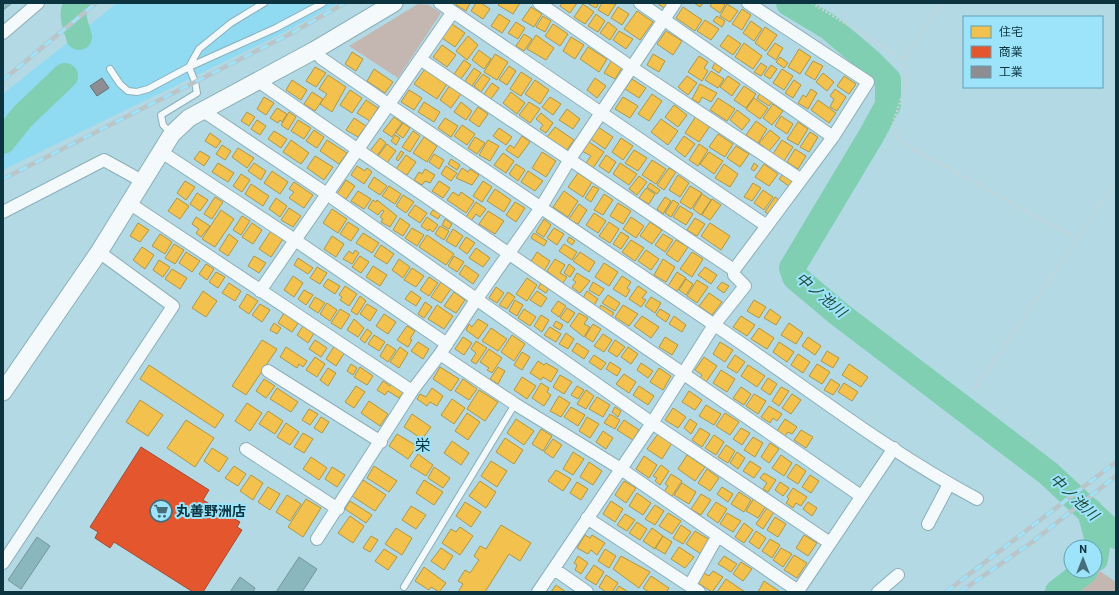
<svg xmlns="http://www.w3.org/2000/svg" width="1119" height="595" font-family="Roboto,'Noto Sans JP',sans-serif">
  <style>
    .built { fill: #90daf2 }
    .green { fill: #c4b7b2 }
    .homes { fill: #f2c14e; stroke: #ad974a }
    .shops { fill: #e4572e; stroke: #a34c33 }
    .industry { fill: #8d8d92; stroke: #667279 }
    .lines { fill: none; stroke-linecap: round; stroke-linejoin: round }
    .river { stroke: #80cfb2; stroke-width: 26 }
    .building { fill: #8ab6bd; stroke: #75969c }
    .lane-casing { stroke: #8bafb9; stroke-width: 8 }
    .street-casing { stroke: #8bafb9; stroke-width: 14 }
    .secondary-casing { stroke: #8bafb9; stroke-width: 19 }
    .path { stroke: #c7d4d7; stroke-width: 2.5; stroke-dasharray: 2 2; stroke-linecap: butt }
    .lane { stroke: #f4f9fb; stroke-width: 6 }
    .street { stroke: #f4f9fb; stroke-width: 12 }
    .secondary { stroke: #f4f9fb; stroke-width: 17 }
    .rail-casing { stroke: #b9c5c8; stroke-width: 4.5 }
    .rail { stroke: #9de4fb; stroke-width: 3; stroke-dasharray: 9; stroke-linecap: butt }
    .labels { text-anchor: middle; stroke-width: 4; stroke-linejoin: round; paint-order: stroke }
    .poi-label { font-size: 14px; font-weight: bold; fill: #0b3440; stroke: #9de4fb; text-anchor: start }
    .water-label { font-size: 15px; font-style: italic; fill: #224b38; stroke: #9de4fb }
    .quarter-label { font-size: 16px; fill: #0b3440; stroke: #9de4fb }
  </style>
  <rect width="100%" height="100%" fill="#b3d9e5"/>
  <path class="built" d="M117 3H338L285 32 3 170V94Z"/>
  <path class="green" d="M418 4 429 5 441 13 398 78 349 46Z
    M1098 570 1116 582V592H1070Z"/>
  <path class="homes" d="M457 3H470L466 11 456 5Z
    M476 3H481L490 9 483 19 471 11Z
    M500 3H520L513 14 498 5Z
    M562 3H577L570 13 560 6Z
    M587 3H599L596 8Z
    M602 3 616 4 608 16 598 10Z
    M657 3H668L664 8Z
    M694 3H703L700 7Z
    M712 3H722L725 5 720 13 710 6Z
    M583 4 594 12 585 24 574 17Z
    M727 4 738 11 730 22 720 16Z
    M531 7 542 14 534 27 522 20Z
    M618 7 629 14 622 25 611 18Z
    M683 7 702 20 695 31 676 18Z
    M742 9 751 15 742 30 732 24Z
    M637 11 653 22 640 40 624 29Z
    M499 14 510 21 502 33 491 26Z
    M596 14 605 21 598 32 588 26Z
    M543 16 551 21 545 32 536 27Z
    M717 16 725 21 722 27 713 21Z
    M705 20 719 29 711 40 697 31Z
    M751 21 762 29 754 41 743 33Z
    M516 22 525 28 518 39 508 33Z
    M608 22 617 29 610 40 600 33Z
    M452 24 465 33 455 47 442 38Z
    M553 24 568 34 560 46 545 36Z
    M765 27 777 35 766 51 755 43Z
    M619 31 633 39 626 49 613 40Z
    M666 31 682 41 673 55 657 44Z
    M524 34 532 39 524 51 516 46Z
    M536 35 554 48 546 60 527 49Z
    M728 35 741 44 733 55 720 46Z
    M468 36 478 45 467 60 456 51Z
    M571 37 584 45 575 59 563 51Z
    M744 43 762 56 753 69 735 57Z
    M775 43 783 48 776 60 767 54Z
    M442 45 456 55 447 67 433 57Z
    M588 47 607 59 599 72 580 59Z
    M799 49 811 57 800 74 788 67Z
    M479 50 491 59 484 69 472 60Z
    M352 52 363 59 356 71 345 64Z
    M495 54 508 62 497 80 484 72Z
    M653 54 665 61 659 72 647 65Z
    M699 56 708 62 704 68 708 71 702 81 688 72Z
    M780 57 788 63 784 68 776 62Z
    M464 60 471 65 461 79 454 74Z
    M612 60 623 66 615 79 604 73Z
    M813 61 823 66 815 80 805 74Z
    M715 63 722 68 719 73 712 68Z
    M761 63 767 67 761 76 754 72Z
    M771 65 777 69 770 79 764 75Z
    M509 66 516 71 507 85 499 80Z
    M315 67 326 73 316 87 306 81Z
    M474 68 481 73 472 86 465 81Z
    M374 69 393 82 385 93 367 81Z
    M425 69 447 84 437 99 414 84Z
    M782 69 793 76 784 90 773 83Z
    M711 71 724 79 718 88 705 80Z
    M521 72 532 79 521 96 510 89Z
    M823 73 834 82 827 91 816 82Z
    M483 74 490 79 481 92 474 86Z
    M328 75 346 87 332 112 320 104 327 94 319 89Z
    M687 76 697 83 688 95 678 87Z
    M728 76 740 84 732 96 720 87Z
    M844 76 856 84 849 94 837 86Z
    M595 78 606 86 597 98 587 90Z
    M632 79 646 88 639 98 625 89Z
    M292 80 307 90 301 100 286 90Z
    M535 80 549 90 540 104 525 94Z
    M794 80 801 85 793 98 785 93Z
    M492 83 499 88 491 99 484 94Z
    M700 84 717 93 711 102 702 97 699 103 692 99Z
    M450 85 461 94 451 108 440 100Z
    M744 86 756 94 746 108 734 100Z
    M811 89 817 93 808 109 798 103 803 95 806 97Z
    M835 89 846 97 837 111 830 107 834 99 830 96Z
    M350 90 362 98 352 113 340 105Z
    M409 90 422 98 414 110 401 102Z
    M312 92 323 99 315 111 304 104Z
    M511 92 525 103 517 114 503 103Z
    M761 92 773 101 769 106 757 98Z
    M652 94 662 101 649 121 638 114Z
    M264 97 274 103 266 115 257 109Z
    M550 97 561 104 553 115 542 107Z
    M623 97 638 106 630 118 615 109Z
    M718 98 735 109 727 121 710 110Z
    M754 98 768 108 760 119 746 109Z
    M366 100 378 108 370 121 357 113Z
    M818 100 836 113 829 123 811 110Z
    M424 102 440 112 434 122 418 112Z
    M461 102 472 111 466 120 454 112Z
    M529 102 540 109 530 123 519 115Z
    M773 104 783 111 772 125 763 118Z
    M674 105 687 115 678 127 665 117Z
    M478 107 488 114 479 127 469 120Z
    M277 108 287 114 282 122 280 120 278 123 270 118Z
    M567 109 580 119 573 129 559 120Z
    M737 110 750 120 742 130 730 120Z
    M247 112 255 117 249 126 241 121Z
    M289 112 296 117 288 130 281 125Z
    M541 113 553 123 546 133 540 129 543 125 536 119Z
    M696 116 710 126 699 142 685 133Z
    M781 116 793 124 787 134 775 126Z
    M394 117 402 123 392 137 383 131Z
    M354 118 366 126 358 137 346 130Z
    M445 118 458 126 451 137 438 128Z
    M661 119 678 131 668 145 651 132Z
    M257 120 266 126 260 135 251 129Z
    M298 120 311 128 304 139 291 131Z
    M756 121 767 129 758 143 746 135Z
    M798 122 808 129 798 145 787 139Z
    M403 123 410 128 403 138 396 133Z
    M462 125 475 134 467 145 454 136Z
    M555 127 574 140 566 151 547 137Z
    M598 127 613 137 605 149 591 139Z
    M499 128 512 137 506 145 493 136Z
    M314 130 324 137 317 148 306 141Z
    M770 130 780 138 769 151 759 143Z
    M274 131 287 139 281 148 268 139Z
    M413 131 420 136 410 152 402 147Z
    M810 132 818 137 809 152 800 147Z
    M210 133 221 141 216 148 205 141Z
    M718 134 733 144 725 157 709 147Z
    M395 135 400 138 396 145 391 141Z
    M522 136 530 142 518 158 506 150 510 145 514 148Z
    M684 136 695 144 685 157 675 149Z
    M424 137 437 146 427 162 413 153Z
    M475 137 485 143 477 154 468 148Z
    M380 138 386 143 377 156 370 151Z
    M621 138 633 146 623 160 612 152Z
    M291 140 309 153 301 164 283 152Z
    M327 140 347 153 339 164 320 151Z
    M488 140 499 146 490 161 479 155Z
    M782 140 793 147 784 161 773 154Z
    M589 142 604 152 593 168 586 163 591 156 582 151Z
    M387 144 396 151 387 163 378 156Z
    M699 144 708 150 698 166 689 160Z
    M222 145 231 151 225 160 216 154Z
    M736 146 749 154 740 167 727 158Z
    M238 148 254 158 247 168 232 157Z
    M795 149 806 156 798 169 787 162Z
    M634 150 647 158 638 171 625 163Z
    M200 151 210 157 204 166 194 159Z
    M401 151 404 153 398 161 396 159Z
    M542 152 556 161 546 177 532 168Z
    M709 152 723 161 714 174 700 164Z
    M503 153 514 161 506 173 494 165Z
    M434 154 444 160 439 169 429 162Z
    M406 155 416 162 407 175 396 169Z
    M606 155 616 162 609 173 599 166Z
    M315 156 333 167 324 180 307 168Z
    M451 159 460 165 457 170 448 164Z
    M652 160 666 169 656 184 642 175Z
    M218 163 234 173 228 182 212 172Z
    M254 163 266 171 261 180 248 171Z
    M620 163 637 174 629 185 613 174Z
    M754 163 758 166 754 171 751 169Z
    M516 164 525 170 518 181 509 174Z
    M724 164 738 174 730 187 715 178Z
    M764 164 778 174 769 186 755 177Z
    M357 166 365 171 367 168 372 172 364 184 351 175Z
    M446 166 457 173 451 181 441 174Z
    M462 168 468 172 470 169 479 175 472 185 456 178Z
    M669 168 676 172 664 190 657 185Z
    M425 169 435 175 430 183 425 181 422 185 414 180 419 172 422 174Z
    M272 171 288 182 280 194 264 183Z
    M528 171 543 181 535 191 521 182Z
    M578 173 592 182 583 197 568 187Z
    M784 173 795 181 790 187 779 179Z
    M241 174 250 180 242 192 233 186Z
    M678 175 689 183 680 197 669 190Z
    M639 176 647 182 637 195 629 189Z
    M374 177 387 186 380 195 368 187Z
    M346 180 355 186 346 199 337 194Z
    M185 181 195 187 186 200 177 193Z
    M439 181 450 188 443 198 432 191Z
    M483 181 492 187 482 202 473 196Z
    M294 182 313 195 304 208 289 198 294 192 289 189Z
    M650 183 660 190 657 194 647 187Z
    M753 183 761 188 752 201 744 197Z
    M251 184 269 196 263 206 245 194Z
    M389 186 401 194 395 204 382 196Z
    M593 186 599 189 591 202 585 198Z
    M690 186 702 193 691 209 680 202Z
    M646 188 655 194 649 204 639 198Z
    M495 189 511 200 504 212 487 201Z
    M763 190 773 197 764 210 754 203Z
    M358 191 371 199 364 209 351 201Z
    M564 191 578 201 568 217 553 207Z
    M453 192 459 196 461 192 474 201 466 213 447 200Z
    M197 193 208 200 200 211 190 204Z
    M604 194 613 200 603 215 594 210Z
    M702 194 711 200 701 215 693 209Z
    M403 195 414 202 406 213 396 206Z
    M215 197 223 202 212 219 204 214Z
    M665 197 671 201 663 214 657 209Z
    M775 197 782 202 772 216 765 212Z
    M177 198 189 206 180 219 168 211Z
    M276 198 287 206 280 217 269 209Z
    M712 199 721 205 710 220 702 215Z
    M373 200 376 202 377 200 397 216 390 227 381 222 383 219 380 217 384 211 382 210 378 215 368 208Z
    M673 200 679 204 671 217 665 213Z
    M476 202 486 209 480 217 476 214 471 221 466 217Z
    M515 202 525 208 516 222 506 215Z
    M618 203 631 211 623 224 610 216Z
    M579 204 587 210 578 224 569 219Z
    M415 205 427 213 420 223 408 215Z
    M680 206 693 214 686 225 673 217Z
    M289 208 301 216 293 227 281 220Z
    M332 209 347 219 338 233 323 223Z
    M221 210 234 219 215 247 202 239Z
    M433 210 441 214 438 219 430 214Z
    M488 211 504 221 495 234 479 224Z
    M594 213 606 221 598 233 586 225Z
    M242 216 250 221 241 235 233 230Z
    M196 217 210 226 201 237 196 233 199 229 192 224Z
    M427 217 438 225 433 232 429 229 428 231 421 226Z
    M631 217 644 226 636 238 623 229Z
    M400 218 410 225 403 236 393 230Z
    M695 218 705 224 697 236 687 230Z
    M445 219 452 224 449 229 442 225Z
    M544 219 551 225 544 237 536 232Z
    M348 222 359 229 351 241 340 234Z
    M609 222 619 229 610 243 599 236Z
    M650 222 662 230 652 244 640 236Z
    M138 223 149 230 140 242 130 236Z
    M252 223 262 230 253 244 242 237Z
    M710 223 730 236 721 250 701 236Z
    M440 226 449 231 444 240 435 234Z
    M412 228 424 235 417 246 405 238Z
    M554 228 564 234 557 245 547 238Z
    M453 229 463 236 456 247 446 241Z
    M271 231 283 239 271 257 259 249Z
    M621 232 629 237 621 249 613 244Z
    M363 233 379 243 372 253 356 243Z
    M534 233 547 241 544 246 531 238Z
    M160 234 172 242 165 254 152 246Z
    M229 234 238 241 228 256 219 250Z
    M663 234 673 240 665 252 655 245Z
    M427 235 454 254 446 265 419 247Z
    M332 236 344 244 336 257 324 249Z
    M466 237 475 243 467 254 459 248Z
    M569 237 575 241 572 245 567 241Z
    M631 240 644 248 635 261 622 252Z
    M676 240 688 247 678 262 666 254Z
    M174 244 184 250 175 264 165 258Z
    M564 244 577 252 572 260 559 251Z
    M381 245 394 254 387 264 374 256Z
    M142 247 154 255 145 269 133 260Z
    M476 248 490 258 483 267 469 258Z
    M355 250 359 253 352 264 343 259 349 251 353 254Z
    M646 250 659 259 651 270 638 261Z
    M186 252 200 261 192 272 179 263Z
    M537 252 550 261 544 271 530 263Z
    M580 252 595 262 589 272 573 261Z
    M692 252 703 259 692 277 680 269Z
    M254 256 266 263 259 273 248 266Z
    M360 256 369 262 361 273 352 267Z
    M454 256 464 262 457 272 448 266Z
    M298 258 313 268 308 274 294 265Z
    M399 259 410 267 403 278 392 270Z
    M555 259 565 265 560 273 567 277 563 283 547 271Z
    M663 259 675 267 666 282 654 275Z
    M159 260 170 267 163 277 153 270Z
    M604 263 618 272 609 286 595 277Z
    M206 264 214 269 207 280 199 274Z
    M569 264 575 269 570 277 564 273Z
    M465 265 479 275 473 284 459 274Z
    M373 266 387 275 380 286 366 277Z
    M317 267 327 273 320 284 310 278Z
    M705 267 717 275 711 284 698 275Z
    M412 268 424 276 416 287 404 280Z
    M172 269 187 278 180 289 165 279Z
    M216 272 225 277 218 288 209 282Z
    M677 272 686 278 677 291 668 286Z
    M577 273 590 281 580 293 572 287 576 282 573 280Z
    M293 276 303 283 294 297 284 290Z
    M622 276 631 282 627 288 630 290 626 297 613 289Z
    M429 277 438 283 429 296 420 290Z
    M527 278 537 285 527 301 516 294Z
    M328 279 340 286 335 294 323 286Z
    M686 279 693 284 686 295 679 290Z
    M697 280 708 287 697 303 687 296Z
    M441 282 451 289 441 303 431 297Z
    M593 282 604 289 599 296 589 290Z
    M722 282 729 286 724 293 717 288Z
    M229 283 241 291 235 301 222 293Z
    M541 283 549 288 546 293 538 288Z
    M345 286 357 294 349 306 340 300 342 297 339 295Z
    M638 286 647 292 642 298 646 300 641 307 629 299Z
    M496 287 504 293 497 303 489 298Z
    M304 290 313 295 306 305 298 299Z
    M203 291 217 301 206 317 192 308Z
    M411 291 421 298 416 306 405 299Z
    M537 291 547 298 541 307 530 300Z
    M587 291 598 299 594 305 583 298Z
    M454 292 465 300 456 313 444 306Z
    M508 292 515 297 507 309 499 305Z
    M709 293 722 302 712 315 699 306Z
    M247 294 258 301 249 314 239 307Z
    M608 295 620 303 615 311 602 303Z
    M360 296 366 301 357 315 351 311Z
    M315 297 325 303 318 313 309 307Z
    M651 297 661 303 655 313 645 306Z
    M515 300 523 305 517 316 509 311Z
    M754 300 766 307 759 318 747 311Z
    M558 301 566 306 559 317 551 311Z
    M425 302 432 307 424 318 418 314Z
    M327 303 337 310 330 321 320 314Z
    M260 304 270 310 262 322 252 315Z
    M367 304 377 310 370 321 360 314Z
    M437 305 453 316 444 329 428 319Z
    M601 305 614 313 611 317 599 309Z
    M623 305 638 314 629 326 615 317Z
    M567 308 575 313 568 323 560 318Z
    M340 309 350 315 341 329 331 323Z
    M524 309 536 317 530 326 518 318Z
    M660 309 670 315 666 322 656 315Z
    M770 309 781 317 776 325 764 318Z
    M284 313 299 322 292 332 278 323Z
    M579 313 588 318 584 324 590 327 584 337 570 326Z
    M384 314 396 322 388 334 376 326Z
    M541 315 549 320 542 332 534 326Z
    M642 316 659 327 651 338 634 326Z
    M674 316 686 325 682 332 669 324Z
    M741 316 755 325 747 336 733 327Z
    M354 319 364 328 358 337 347 330Z
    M478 319 488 325 478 339 466 330 469 324 472 327Z
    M556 321 563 325 560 330 553 326Z
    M274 323 281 328 277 334 270 330Z
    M305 323 316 330 308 343 297 335Z
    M789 323 803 333 796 344 781 335Z
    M593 324 601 329 593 342 585 337Z
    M407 326 415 331 410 339 412 340 408 347 397 340Z
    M550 327 561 334 556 342 544 335Z
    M491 328 507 339 498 351 482 341Z
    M759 328 774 338 767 349 751 339Z
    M367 329 372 333 365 343 360 339Z
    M566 333 574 339 568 349 559 344Z
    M603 334 612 340 604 352 594 346Z
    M374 335 385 342 379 351 368 344Z
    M512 335 525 344 514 361 501 352Z
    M463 337 472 343 464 355 455 349Z
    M665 337 678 345 672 355 659 347Z
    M808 337 821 346 815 355 802 346Z
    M262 340 277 349 246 395 232 386Z
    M315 340 327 348 321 357 309 349Z
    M615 340 625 347 617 357 608 351Z
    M476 341 487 348 476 364 471 361 476 353 471 349Z
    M418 342 429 349 423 359 411 351Z
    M720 342 733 350 725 362 713 354Z
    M779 342 794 352 787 362 773 352Z
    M577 343 589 351 584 359 572 351Z
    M387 344 396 350 388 362 380 356Z
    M335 345 345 352 336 366 326 359Z
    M286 347 307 361 303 367 299 364 297 368 280 357Z
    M400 347 408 353 399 368 390 362Z
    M628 347 638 354 631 364 621 357Z
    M489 349 502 358 492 373 487 370 489 368 480 362Z
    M827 351 839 358 833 368 821 361Z
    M522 352 530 357 522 370 514 365Z
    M798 354 810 362 803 373 791 365Z
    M594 355 606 363 601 370 589 362Z
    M735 355 745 362 737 373 727 367Z
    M315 357 325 364 317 377 306 370Z
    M704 357 717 366 706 382 700 378 702 375 695 370Z
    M538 361 544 365 546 363 558 370 551 382 543 377 541 380 530 373Z
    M610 362 621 369 617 376 606 369Z
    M641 363 653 371 648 378 637 370Z
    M351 364 357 368 353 375 347 371Z
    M817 364 830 372 822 384 809 376Z
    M849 364 868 377 861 387 842 375Z
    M149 365 224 415 215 428 140 379Z
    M748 365 765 376 757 387 741 376Z
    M360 367 373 376 367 385 354 377Z
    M440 367 459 379 451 391 433 379Z
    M498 367 505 371 498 384 490 379Z
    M328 368 336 373 328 386 320 380Z
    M659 368 671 376 663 390 650 382Z
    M721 370 735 379 727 392 713 383Z
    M624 374 636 382 629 393 616 384Z
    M560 375 572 382 564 394 553 387Z
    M522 377 536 386 527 399 514 390Z
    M768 378 777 384 770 395 761 389Z
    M264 379 275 386 266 398 256 391Z
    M463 379 477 389 469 400 455 391Z
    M831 379 840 385 833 395 824 390Z
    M383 381 390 386 393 381 405 390 399 398 388 391 385 395 377 390Z
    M541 383 549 388 547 392 551 395 544 406 532 398Z
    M844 383 858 392 852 401 838 392Z
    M356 386 365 392 354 408 345 402Z
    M577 386 584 390 578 399 571 395Z
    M639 386 654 396 648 405 633 395Z
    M741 387 751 394 744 405 733 398Z
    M781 387 789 391 779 406 772 401Z
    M277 388 298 402 291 412 270 399Z
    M432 388 443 396 437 406 430 402 427 406 417 399 420 394 426 397Z
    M479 390 498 402 485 421 467 409Z
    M586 390 594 396 586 409 577 404Z
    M689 391 702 400 695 410 682 402Z
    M754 394 766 401 758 414 746 406Z
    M792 394 801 400 791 414 782 408Z
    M559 396 570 403 561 417 550 411Z
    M597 397 610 405 603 417 589 409Z
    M452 399 465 408 454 424 441 415Z
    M140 400 163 415 148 436 126 422Z
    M369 401 388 414 380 426 361 413Z
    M247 403 262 413 250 431 235 421Z
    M706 405 721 414 714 425 699 416Z
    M769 406 782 414 777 421 773 418 770 423 761 417Z
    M571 407 585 415 578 426 564 417Z
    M615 407 621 411 618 417 612 412Z
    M673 408 686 417 678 428 665 420Z
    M309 409 318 414 310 425 302 420Z
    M268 411 283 421 275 434 259 424Z
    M467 413 480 422 468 440 455 431Z
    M725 413 739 422 730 435 716 426Z
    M412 414 431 427 422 439 404 427Z
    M610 414 620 420 615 429 604 423Z
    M321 417 329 422 322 433 314 428Z
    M587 417 599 424 590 438 579 431Z
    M516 419 534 431 524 445 507 433Z
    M690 419 697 424 691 434 684 428Z
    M785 419 797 427 792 434 788 432 785 436 777 431Z
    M186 420 214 438 195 467 167 448Z
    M624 420 639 430 633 440 617 430Z
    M286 423 299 432 290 445 277 437Z
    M700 428 710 434 702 447 692 440Z
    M741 428 750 433 742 445 733 439Z
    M541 429 552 436 543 451 532 444Z
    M801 430 813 437 806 448 794 440Z
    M603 431 613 438 606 449 596 442Z
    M303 433 313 439 304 453 294 447Z
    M397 434 417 446 408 459 389 446Z
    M658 434 672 443 662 459 647 449Z
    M714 435 724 442 716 455 705 448Z
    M753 437 763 443 755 457 744 450Z
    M505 438 523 450 514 464 496 452Z
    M553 439 562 445 553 458 544 452Z
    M452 441 469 453 461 465 444 453Z
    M770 443 779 449 769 463 761 457Z
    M726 445 735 451 728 463 718 457Z
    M212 448 228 458 219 472 204 461Z
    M573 452 584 459 573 475 563 469Z
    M737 452 745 458 738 469 730 463Z
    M418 454 433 465 426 476 410 466Z
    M687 455 705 467 695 481 678 469Z
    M781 455 792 463 784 476 772 468Z
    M644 456 657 465 649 478 636 469Z
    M311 457 327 468 319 480 303 469Z
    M491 461 507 471 497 487 481 476Z
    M750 461 761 468 754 478 743 471Z
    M589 462 602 471 593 485 580 477Z
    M796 464 806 471 798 484 787 477Z
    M661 465 669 471 660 485 655 481 657 478 653 476Z
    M234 466 246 474 238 486 225 478Z
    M374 466 397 481 389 492 367 478Z
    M332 467 345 475 337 487 325 479Z
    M434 467 450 478 443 488 428 478Z
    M707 469 719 478 710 491 698 483Z
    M556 470 571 479 563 491 548 481Z
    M764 473 776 480 768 492 763 489 767 483 760 478Z
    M671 474 682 481 672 496 664 492 668 486 665 484Z
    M251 475 263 483 253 500 240 491Z
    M810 475 819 481 811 493 802 487Z
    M363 480 386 495 375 511 352 496Z
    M424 480 443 492 434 505 416 493Z
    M480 481 496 492 486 508 469 496Z
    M624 481 636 488 626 503 615 495Z
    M577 482 588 489 581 500 570 493Z
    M780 482 789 488 783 496 775 490Z
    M682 483 696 492 689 504 674 495Z
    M268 487 280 494 270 510 258 502Z
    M722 487 733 494 728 502 717 494Z
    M793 488 807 497 801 506 796 503 793 508 786 503 789 499 787 497Z
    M739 492 751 500 744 512 731 504Z
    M637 493 651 503 643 515 629 506Z
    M701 494 711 500 701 515 691 509Z
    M287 495 301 504 290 521 276 512Z
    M754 498 766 506 758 518 746 511Z
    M306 499 321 508 303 537 288 527Z
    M350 501 372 515 366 523 345 509Z
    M611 501 623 509 615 522 603 514Z
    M465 502 481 512 471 527 456 516Z
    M716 502 727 509 718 523 707 515Z
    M808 502 817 508 812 516 803 509Z
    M655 505 664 511 655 525 645 519Z
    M411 506 426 515 416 529 402 520Z
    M767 508 774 512 763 529 756 524Z
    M668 513 681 521 672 534 659 526Z
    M727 513 741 521 733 532 720 524Z
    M625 514 635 520 627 531 617 525Z
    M350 516 364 526 353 543 338 533Z
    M775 517 786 524 778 537 767 530Z
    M637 522 647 529 640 540 629 533Z
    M744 523 753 530 744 543 735 537Z
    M501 525 531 543 520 561 509 554 485 592H458L463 584 458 581 465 570 470 573 479 560 474 556 480 546 486 549Z
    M681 525 691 532 683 544 673 538Z
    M460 527 473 536 460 555 442 543 451 529 456 532Z
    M396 528 412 538 402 555 385 544Z
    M652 528 663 536 655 549 643 541Z
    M695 531 710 540 701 554 686 544Z
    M756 531 766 538 759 549 749 542Z
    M585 535 590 538 592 535 605 543 597 555 591 550 588 554 577 548Z
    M804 535 817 543 808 556 796 548Z
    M371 536 378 540 370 552 363 548Z
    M663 536 672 542 665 554 655 548Z
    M770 539 780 545 772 558 762 551Z
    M679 547 694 557 685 568 671 559Z
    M441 548 453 556 444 570 431 561Z
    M781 548 792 554 783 567 773 560Z
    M384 549 397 557 388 570 375 561Z
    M605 549 616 556 609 568 598 561Z
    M794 555 807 563 797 578 784 570Z
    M578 556 588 563 581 574 575 570 577 565 574 563Z
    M621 556 650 572 639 588 613 569Z
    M724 556 737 564 731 572 718 564Z
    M741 562 752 569 743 581 733 574Z
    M594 565 604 572 596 585 585 578Z
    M424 567 446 583 439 592 431 587 429 590 415 581Z
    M713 571 723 577 712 592 698 583 704 573 709 576Z
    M606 575 618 583 612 592H606L599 587Z
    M651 576 669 588 666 592H649L643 588Z
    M726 579 742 590 745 592H717Z
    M764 581 779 591 778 592H758Z
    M556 585 566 592H551Z
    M619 586 628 592H615Z"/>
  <path class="shops" d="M141 447 209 490 203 500 240 522 237 527 242 530 203 592H193L114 542 110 548 95 538 98 532 90 527Z"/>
  <path class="industry" d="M102 78 109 88 97 96 90 86Z"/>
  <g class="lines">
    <path class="river" d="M78 3C69 12 76 26 79 37
      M789 3 829 27 870 62 888 80V105L871 136 792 268 795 277 839 314 1048 473 1116 536
      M3 141 23 116 65 76
      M1090 511 1098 541 1095 559
      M1058 592 1085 571"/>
  </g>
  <path class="building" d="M3 3H11V4L3 10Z
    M37 537 50 546 21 589 8 580Z
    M299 557 317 569 302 592H276Z
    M240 577 255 588 253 592H230Z"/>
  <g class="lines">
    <g class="lane-casing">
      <path id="lane" d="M110 69 120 84 128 91 137 92 148 89 189 67 199 49 231 23 264 3
        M171 133 163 125 161 115 197 93 195 82 189 67 276 28 323 3
        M404 587 515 404"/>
    </g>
    <g class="street-casing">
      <path id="street" d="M440 3 767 226
        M539 3 631 67 800 179
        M640 3 833 137
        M3 33 38 3
        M315 50 321 58C452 149 584 236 716 326 802 384 885 450 977 499
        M420 59 734 270V275L745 286 714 325 652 423 538 592
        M258 81 861 496
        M203 111 327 194 652 423 830 543
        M160 151 295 240 447 344
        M129 203 412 391
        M3 212 104 160 142 181
        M734 270 833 137 868 82 748 3
        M260 291 452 13
        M440 354 515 404 621 469 798 591 894 448
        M268 371 381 442
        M246 449 338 509
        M587 518 699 592
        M928 524 949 484
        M317 539 412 391 440 354 476 300 540 209 570 159 675 3
        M3 563 173 306 99 252
        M554 569 587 592
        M690 585 717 537
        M878 592 898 575"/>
    </g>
    <g class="secondary-casing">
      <path id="secondary" d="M3 392 99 252 172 134 189 118 315 50 394 3"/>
    </g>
    <path class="path" d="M812 3 903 59 943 3
      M905 56 908 77 892 127 901 142 1077 239
      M974 390 1116 182"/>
    <use href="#lane" class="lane"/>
    <use href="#street" class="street"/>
    <use href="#secondary" class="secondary"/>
    <g class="rail-casing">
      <path id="rail" d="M3 80 96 3
        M3 179 288 35 345 3
        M946 592 1116 462
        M960 592 1031 543 1116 476"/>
    </g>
    <use href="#rail" class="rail"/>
  </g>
  <defs>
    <g id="supermarket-ring" transform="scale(1.15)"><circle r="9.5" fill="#9de4fb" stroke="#466e7a" stroke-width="1.5"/><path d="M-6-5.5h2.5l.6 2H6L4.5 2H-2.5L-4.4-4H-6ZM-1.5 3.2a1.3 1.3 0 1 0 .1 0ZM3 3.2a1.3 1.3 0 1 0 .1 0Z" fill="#466e7a"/></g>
  </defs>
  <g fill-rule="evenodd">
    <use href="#supermarket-ring" x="161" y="511"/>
  </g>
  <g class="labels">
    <g class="poi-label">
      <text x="176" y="516">丸善野洲店</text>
    </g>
    <g class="water-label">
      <text transform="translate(821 295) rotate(40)" y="5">中ノ池川</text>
      <text transform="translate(1074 497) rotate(43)" y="5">中ノ池川</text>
    </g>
    <g class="quarter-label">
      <text x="423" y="451">栄</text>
    </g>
  </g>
  <rect width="1119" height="595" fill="none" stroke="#0b3440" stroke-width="8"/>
  <rect x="963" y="16" width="140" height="72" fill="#9de4fb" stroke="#639eb0"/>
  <rect x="971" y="26" width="20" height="12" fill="#f2c14e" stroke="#639eb0"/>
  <text x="999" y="36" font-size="12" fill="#0b3440">住宅</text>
  <rect x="971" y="46" width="20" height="12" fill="#e4572e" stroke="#639eb0"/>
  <text x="999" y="56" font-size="12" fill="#0b3440">商業</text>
  <rect x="971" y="66" width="20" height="12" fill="#8d8d92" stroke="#639eb0"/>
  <text x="999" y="76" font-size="12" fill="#0b3440">工業</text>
  <g transform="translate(1083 559)"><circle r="19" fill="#9de4fb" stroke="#639eb0"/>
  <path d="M0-3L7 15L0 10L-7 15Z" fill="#466e7a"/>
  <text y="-6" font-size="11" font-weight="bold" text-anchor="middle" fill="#0b3440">N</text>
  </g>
</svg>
